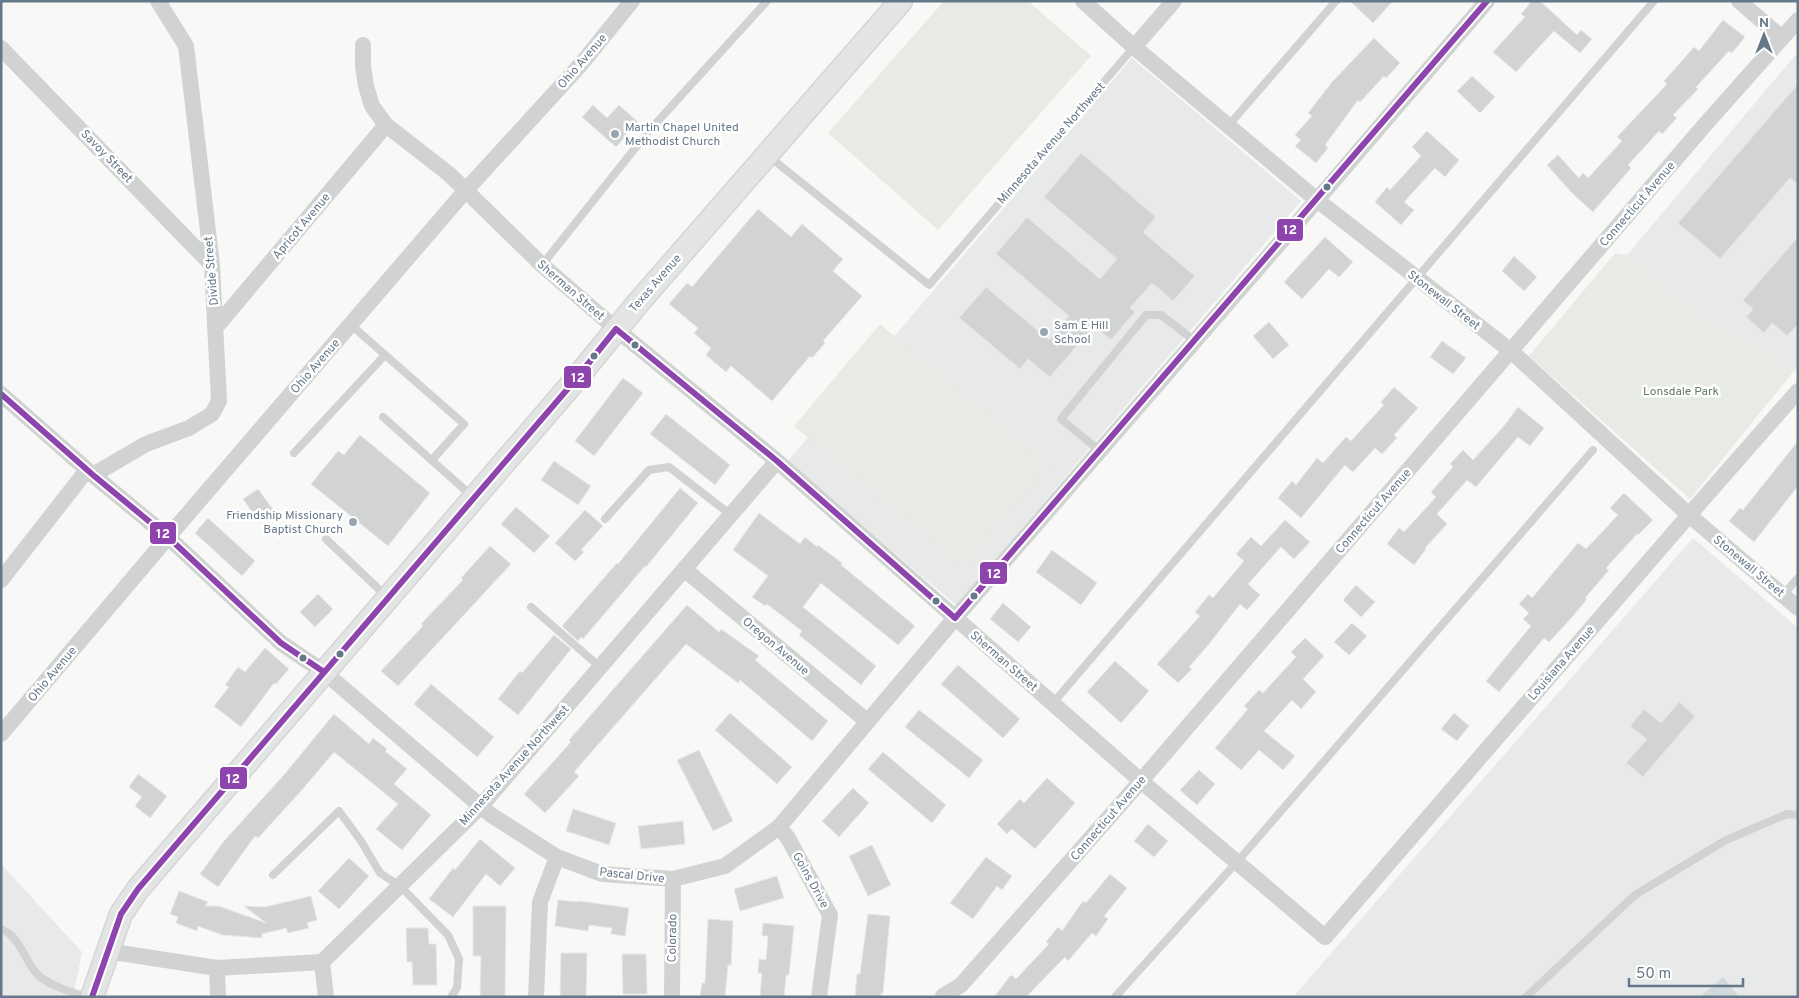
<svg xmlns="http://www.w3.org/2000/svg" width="1799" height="998" font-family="Overpass,sans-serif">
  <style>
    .built { fill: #e8e9e9 }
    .green { fill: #e8ebe5 }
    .water { fill: #d2d9dc }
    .building { fill: #d2d4d4; stroke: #e7e7e6 }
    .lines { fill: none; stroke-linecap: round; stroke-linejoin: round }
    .secondary-casing { stroke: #d3d5d6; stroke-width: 25 }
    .lane { stroke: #d1d3d3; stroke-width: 8 }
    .street { stroke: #d1d3d3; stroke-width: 16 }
    .secondary { stroke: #e3e4e4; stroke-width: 22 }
    .bus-1-casing { stroke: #fff; stroke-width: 10 }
    .bus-1 { stroke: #8e44ad; stroke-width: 6 }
    .poi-dot { fill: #98a5b0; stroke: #fff; stroke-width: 2 }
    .bus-dot { fill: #657889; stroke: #fff; stroke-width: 2 }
    .labels { text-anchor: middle; stroke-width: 5; stroke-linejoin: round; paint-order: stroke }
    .street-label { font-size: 12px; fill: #657889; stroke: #fff }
    .poi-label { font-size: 12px; fill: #657889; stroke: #fff; text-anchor: start }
    .park-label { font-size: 12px; fill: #667a61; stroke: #fff }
    .line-badge { stroke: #fff; stroke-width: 2 }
    .badge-label { font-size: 14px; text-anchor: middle; font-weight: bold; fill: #fff }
  </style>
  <rect width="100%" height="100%" fill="#f8f8f7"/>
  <path class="built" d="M1798 52V367L1794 371 1703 317 1663 286 1627 255Z
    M1132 58 1301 201 956 605 787 462Z
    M1693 538 1798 628V997H1293Z
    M1 864 82 952 73 997H1Z"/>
  <path class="green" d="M944 1H1028L1091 56 938 230 828 133Z
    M1615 253 1627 255 1663 286 1703 317 1794 371 1690 499 1529 356Z
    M880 324 1049 466 963 568 794 426Z"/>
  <path class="water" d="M1723 977 1739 997H1700Z"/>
  <path class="building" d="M1350 1H1393L1373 23Z
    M1532 1H1540L1577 35 1581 30 1592 39 1580 53 1554 31 1516 72 1493 52 1525 17 1521 14Z
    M1723 20 1745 37 1732 53 1729 51 1696 87 1698 89 1673 115 1677 118 1662 134 1659 131 1628 165 1631 168 1593 212 1572 193 1547 165 1558 155 1579 178 1583 173 1588 178 1622 141 1617 137 1667 84 1664 81 1694 47 1699 51Z
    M1374 38 1400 63 1386 78 1384 76 1360 102 1358 100 1325 145 1328 148 1316 163 1295 146 1301 140 1295 135 1312 116 1308 113 1332 82Z
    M1472 76 1495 97 1480 113 1457 91Z
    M1798 84V184L1790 178 1720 259 1678 223Z
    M593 105 607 118 619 105 638 122 616 147 582 117Z
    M1427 131 1459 160 1445 177 1435 168 1404 202 1414 210 1401 225 1375 202 1387 187 1390 190 1421 156 1412 147Z
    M1081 153 1156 217 1143 232 1195 276 1173 301 1152 283 1130 308 1135 312 1111 340 1094 326 1050 377 1028 359 1020 369 959 318 986 287 1049 340 1069 316 996 254 1027 217 1100 279 1117 259 1044 197Z
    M758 209 791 237 802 224 843 259 833 271 862 296 823 341 825 343 812 358 810 356 772 401 731 366 726 372 706 355 711 348 694 333 698 328 669 304 687 283 692 287Z
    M1325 237 1353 262 1339 277 1329 269 1302 299 1284 282Z
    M1798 237V324L1787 336 1772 323 1764 333 1746 317 1753 309 1743 300Z
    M1514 256 1537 277 1524 291 1502 271Z
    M1269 322 1289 345 1273 359 1253 336Z
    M1442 341 1466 358 1453 374 1430 357Z
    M623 378 643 393 594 456 575 441Z
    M1394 387 1418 408 1394 435 1397 438 1382 454 1375 448 1353 472 1345 465 1301 518 1278 498 1292 481 1296 485 1317 458 1323 463 1346 437 1351 441 1384 405 1381 402Z
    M1518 407 1544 428 1530 446 1518 437 1476 487 1467 480 1437 514 1447 524 1425 548 1426 549 1414 565 1387 544 1399 528 1404 532 1436 497 1431 492 1453 467 1450 464 1463 450 1473 460 1504 426Z
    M666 414 730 465 715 485 650 434Z
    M360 435 430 493 388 546 311 484 338 451 344 455Z
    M1798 441V486L1754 542 1729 521 1740 508 1743 510Z
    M554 461 591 486 578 505 541 480Z
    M680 488 698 503 646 567 645 566 583 639 581 637 578 641 562 626 617 563 618 564Z
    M258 489 274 511 259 522 243 499Z
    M1624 493 1653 520 1638 535 1637 534 1606 568 1609 570 1585 598 1587 599 1573 616 1549 642 1544 638 1499 692 1486 681 1531 626 1523 619 1529 613 1519 604 1528 594 1532 598 1578 543 1586 549 1618 515 1610 508Z
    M516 507 550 536 534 553 501 524Z
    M585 510 603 526 581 550 584 552 575 561 555 543Z
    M759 513 800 544 805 537 817 547 818 545 842 563 841 565 915 626 898 645 821 583 803 607 876 666 861 685 799 635 802 631 767 604 765 606 752 597 768 576 733 550Z
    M208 518 255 561 242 576 195 533Z
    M1285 520 1310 542 1294 559 1281 547 1248 584 1260 595 1247 610 1240 604 1209 644 1189 667 1192 669 1178 683 1157 664 1200 616 1195 612 1209 595 1213 598 1244 561 1236 554 1251 537 1261 546Z
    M490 546 511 564 398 686 381 671 423 626 421 624 463 580 461 578Z
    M1052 550 1097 583 1081 605 1036 572Z
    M1356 585 1375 602 1361 617 1343 600Z
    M318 594 333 609 315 627 300 612Z
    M1003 603 1031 627 1018 642 990 619Z
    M687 605 719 632 721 629 759 656 755 660 828 721 812 741 740 680 738 683 686 644 574 772 579 776 545 813 524 794 571 742 569 740Z
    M1352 623 1367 636 1349 655 1334 642Z
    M554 635 571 649 518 715 498 699 520 671 522 673Z
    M1305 638 1324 656 1303 679 1316 692 1301 709 1292 700 1264 731 1295 756 1283 770 1259 750 1241 770 1215 748 1248 709 1244 706 1259 690 1263 693 1296 657 1291 652Z
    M265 648 289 669 276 684 274 683 241 727 214 706 229 687 225 685 238 667 245 672Z
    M1115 661 1149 691 1121 723 1087 692Z
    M958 665 1020 719 1003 738 941 684Z
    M431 684 494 737 477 757 414 704Z
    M1679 702 1695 716 1643 777 1626 763 1647 739 1630 726 1644 709 1661 723Z
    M919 710 983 760 969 778 905 727Z
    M730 713 792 767 777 784 715 730Z
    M1454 713 1469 726 1457 741 1441 729Z
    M334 714 369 744 373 738 387 749 385 751 407 769 394 784 431 815 402 850 376 829 398 804 334 752 301 791 258 838 255 836 218 887 200 874 224 841 283 776Z
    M699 750 733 821 713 831 677 760Z
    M883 752 946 805 932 823 868 769Z
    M1199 770 1215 784 1197 805 1180 790Z
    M138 774 167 796 150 818 135 806 142 797 129 787Z
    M1047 778 1075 803 1035 849 1012 829 1007 834 997 824 1020 799 1024 803Z
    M853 788 869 803 839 837 822 821Z
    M573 809 616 823 609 845 566 831Z
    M683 821 685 844 641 849 638 826Z
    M1148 824 1168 841 1154 857 1134 841Z
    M480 839 515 868 500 886 486 874 453 917 429 899 453 868 455 870Z
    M872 845 891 885 868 896 849 856Z
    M986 857 1012 876 1002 890 997 886 973 919 950 903Z
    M349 858 369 876 339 909 318 891Z
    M1110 874 1127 888 1104 916 1108 919 1096 936 1092 933 1068 961 1065 957 1026 997H994L1011 975 1016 979 1049 944 1046 942 1058 927 1062 931 1083 901 1086 903Z
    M777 876 784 898 740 911 734 889Z
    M179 891 208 902 205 906H219L266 923 244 906 265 907 311 896 317 920 307 923 309 928 288 933 286 928 262 934V938L222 935 198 926 197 931 176 923 178 917 170 914Z
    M558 900 579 902V901L629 908 625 936 611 934 612 928 589 925 588 931 555 926Z
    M473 906H506L505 997H480L481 956H473Z
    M868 914 890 916 883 993H881V997H855L857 974H860Z
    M708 919 733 921 731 965H728L725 997H700L702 983H705Z
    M763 923 794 926 789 975H786L784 997H760L762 973H758L759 959 766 960 768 936H762Z
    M406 928H428L429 944H436L437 985H413L412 962H407Z
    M561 953H587L586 997H560Z
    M622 954H646L647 994H623Z"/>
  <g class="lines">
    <g class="secondary-casing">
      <path id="secondary" d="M92 997 121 914 138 889 571 385 638 303 901 1"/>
    </g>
    <path class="lane" d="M1228 126 1336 1
      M769 154 776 162 929 285 1134 47
      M542 265 648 132 767 1
      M351 325 464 424 432 460
      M383 417 473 497
      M1100 451 1061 419 1146 315H1161L1195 341
      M294 453 385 355
      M605 519 649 470 669 467 731 515
      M326 539 386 596
      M1783 595 1798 578
      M531 607 600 667
      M1053 703 1654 1
      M273 875 339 811 361 841 380 873 400 886 448 935 459 959 457 988 451 997
      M1 929C21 937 24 961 38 975 50 986 70 991 85 997
      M1115 997 1237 862 1593 450
      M1526 997 1635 895 1726 840 1787 814 1798 815"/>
    <path class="street" d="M1083 1 1134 47 1317 200 1511 351 1689 515 1798 608
      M1739 1 1782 38
      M363 45V66L366 86 372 106 386 125 449 174 542 265 616 329 777 461 1141 781 1325 937 1689 515 1798 391
      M1134 47 1174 1
      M1 48 212 265
      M216 327 386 125
      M1 394 93 475 168 537 281 643 324 672 491 815 557 857 602 874 673 879 725 866 779 827 955 618 1317 200 1487 1
      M93 475 146 444 189 428 212 414 219 401 212 265 186 46 158 1
      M684 569 868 722
      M1 580 87 470
      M1 734 168 537 466 190 582 63 632 1
      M779 827 788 838 830 915 819 997
      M107 951 217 968 322 962 481 806 777 461
      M322 962 326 997
      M217 968 218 997
      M943 996 961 985 1141 781 1703 127 1798 20
      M536 997 540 902 557 857
      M672 997 673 879"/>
    <use href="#secondary" class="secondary"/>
    <g class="bus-1-casing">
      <path id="bus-1" d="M1 394 93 475 168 537 281 643 324 672
        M92 997 121 914 138 889 571 385 616 329 777 461 955 618 1487 1"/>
    </g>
    <use href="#bus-1" class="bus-1"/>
  </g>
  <g class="poi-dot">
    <circle cx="615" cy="134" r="5"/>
    <circle cx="1044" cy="332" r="5"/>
    <circle cx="353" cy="522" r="5"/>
  </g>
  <g class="bus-dot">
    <circle cx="1327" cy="187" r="4.5"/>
    <circle cx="635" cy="345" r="4.5"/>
    <circle cx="594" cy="356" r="4.5"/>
    <circle cx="974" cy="596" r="4.5"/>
    <circle cx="936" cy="601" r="4.5"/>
    <circle cx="340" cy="654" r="4.5"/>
    <circle cx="303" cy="658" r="4.5"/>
  </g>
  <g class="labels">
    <g class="street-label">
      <text transform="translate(582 61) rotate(-49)" y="4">Ohio Avenue</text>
      <text transform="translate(1051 143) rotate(-49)" y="4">Minnesota Avenue Northwest</text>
      <text transform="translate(107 156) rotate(46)" y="4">Savoy Street</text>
      <text transform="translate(1637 204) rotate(-49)" y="4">Connecticut Avenue</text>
      <text transform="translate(301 226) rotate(-50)" y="4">Apricot Avenue</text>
      <text transform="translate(211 271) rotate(-95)" y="4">Divide Street</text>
      <text transform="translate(655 283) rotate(-49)" y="4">Texas Avenue</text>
      <text transform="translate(571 290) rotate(41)" y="4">Sherman Street</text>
      <text transform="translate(1444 300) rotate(38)" y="4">Stonewall Street</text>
      <text transform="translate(315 366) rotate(-49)" y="4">Ohio Avenue</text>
      <text transform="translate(1373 511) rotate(-49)" y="4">Connecticut Avenue</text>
      <text transform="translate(1749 566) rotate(40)" y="4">Stonewall Street</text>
      <text transform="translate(776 646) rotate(40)" y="4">Oregon Avenue</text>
      <text transform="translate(1004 661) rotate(41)" y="4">Sherman Street</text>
      <text transform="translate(1561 663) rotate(-49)" y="4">Louisiana Avenue</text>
      <text transform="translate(52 674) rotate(-50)" y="4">Ohio Avenue</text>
      <text transform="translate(514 765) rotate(-48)" y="4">Minnesota Avenue Northwest</text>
      <text transform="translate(1108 818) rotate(-49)" y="4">Connecticut Avenue</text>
      <text transform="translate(632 875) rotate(6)" y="4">Pascal Drive</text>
      <text transform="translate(811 880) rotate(61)" y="4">Goins Drive</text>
      <text transform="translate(672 938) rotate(-89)" y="4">Colorado</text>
    </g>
    <g class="poi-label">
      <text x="625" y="131">Martin Chapel United<tspan x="625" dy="14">Methodist Church</tspan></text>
      <text x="1054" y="329">Sam E Hill<tspan x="1054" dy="14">School</tspan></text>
      <text x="343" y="519" text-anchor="end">Friendship Missionary<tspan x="343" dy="14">Baptist Church</tspan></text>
    </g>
    <g class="park-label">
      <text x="1681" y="395">Lonsdale Park</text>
    </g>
  </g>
  <g class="line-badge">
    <rect x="1276" y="218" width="28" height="24" rx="5" fill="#8e44ad"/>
    <rect x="563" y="365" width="29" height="24" rx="5" fill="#8e44ad"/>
    <rect x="149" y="521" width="28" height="24" rx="5" fill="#8e44ad"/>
    <rect x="979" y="561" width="29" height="24" rx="5" fill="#8e44ad"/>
    <rect x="219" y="766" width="29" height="24" rx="5" fill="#8e44ad"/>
  </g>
  <g class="badge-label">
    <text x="1290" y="234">12</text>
    <text x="578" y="382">12</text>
    <text x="163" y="538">12</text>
    <text x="994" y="578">12</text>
    <text x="233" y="783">12</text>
  </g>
  <rect width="1799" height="998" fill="none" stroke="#657889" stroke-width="5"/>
  <g transform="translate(1764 35)" stroke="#ffffff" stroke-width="4" paint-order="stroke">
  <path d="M0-4L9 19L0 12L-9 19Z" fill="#657889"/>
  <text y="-8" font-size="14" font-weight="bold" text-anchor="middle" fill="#657889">N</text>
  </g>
  <path d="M1629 978v8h114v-8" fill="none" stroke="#657889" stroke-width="2.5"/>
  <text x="1636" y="978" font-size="15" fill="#657889" stroke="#ffffff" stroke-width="4" paint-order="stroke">50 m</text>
</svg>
